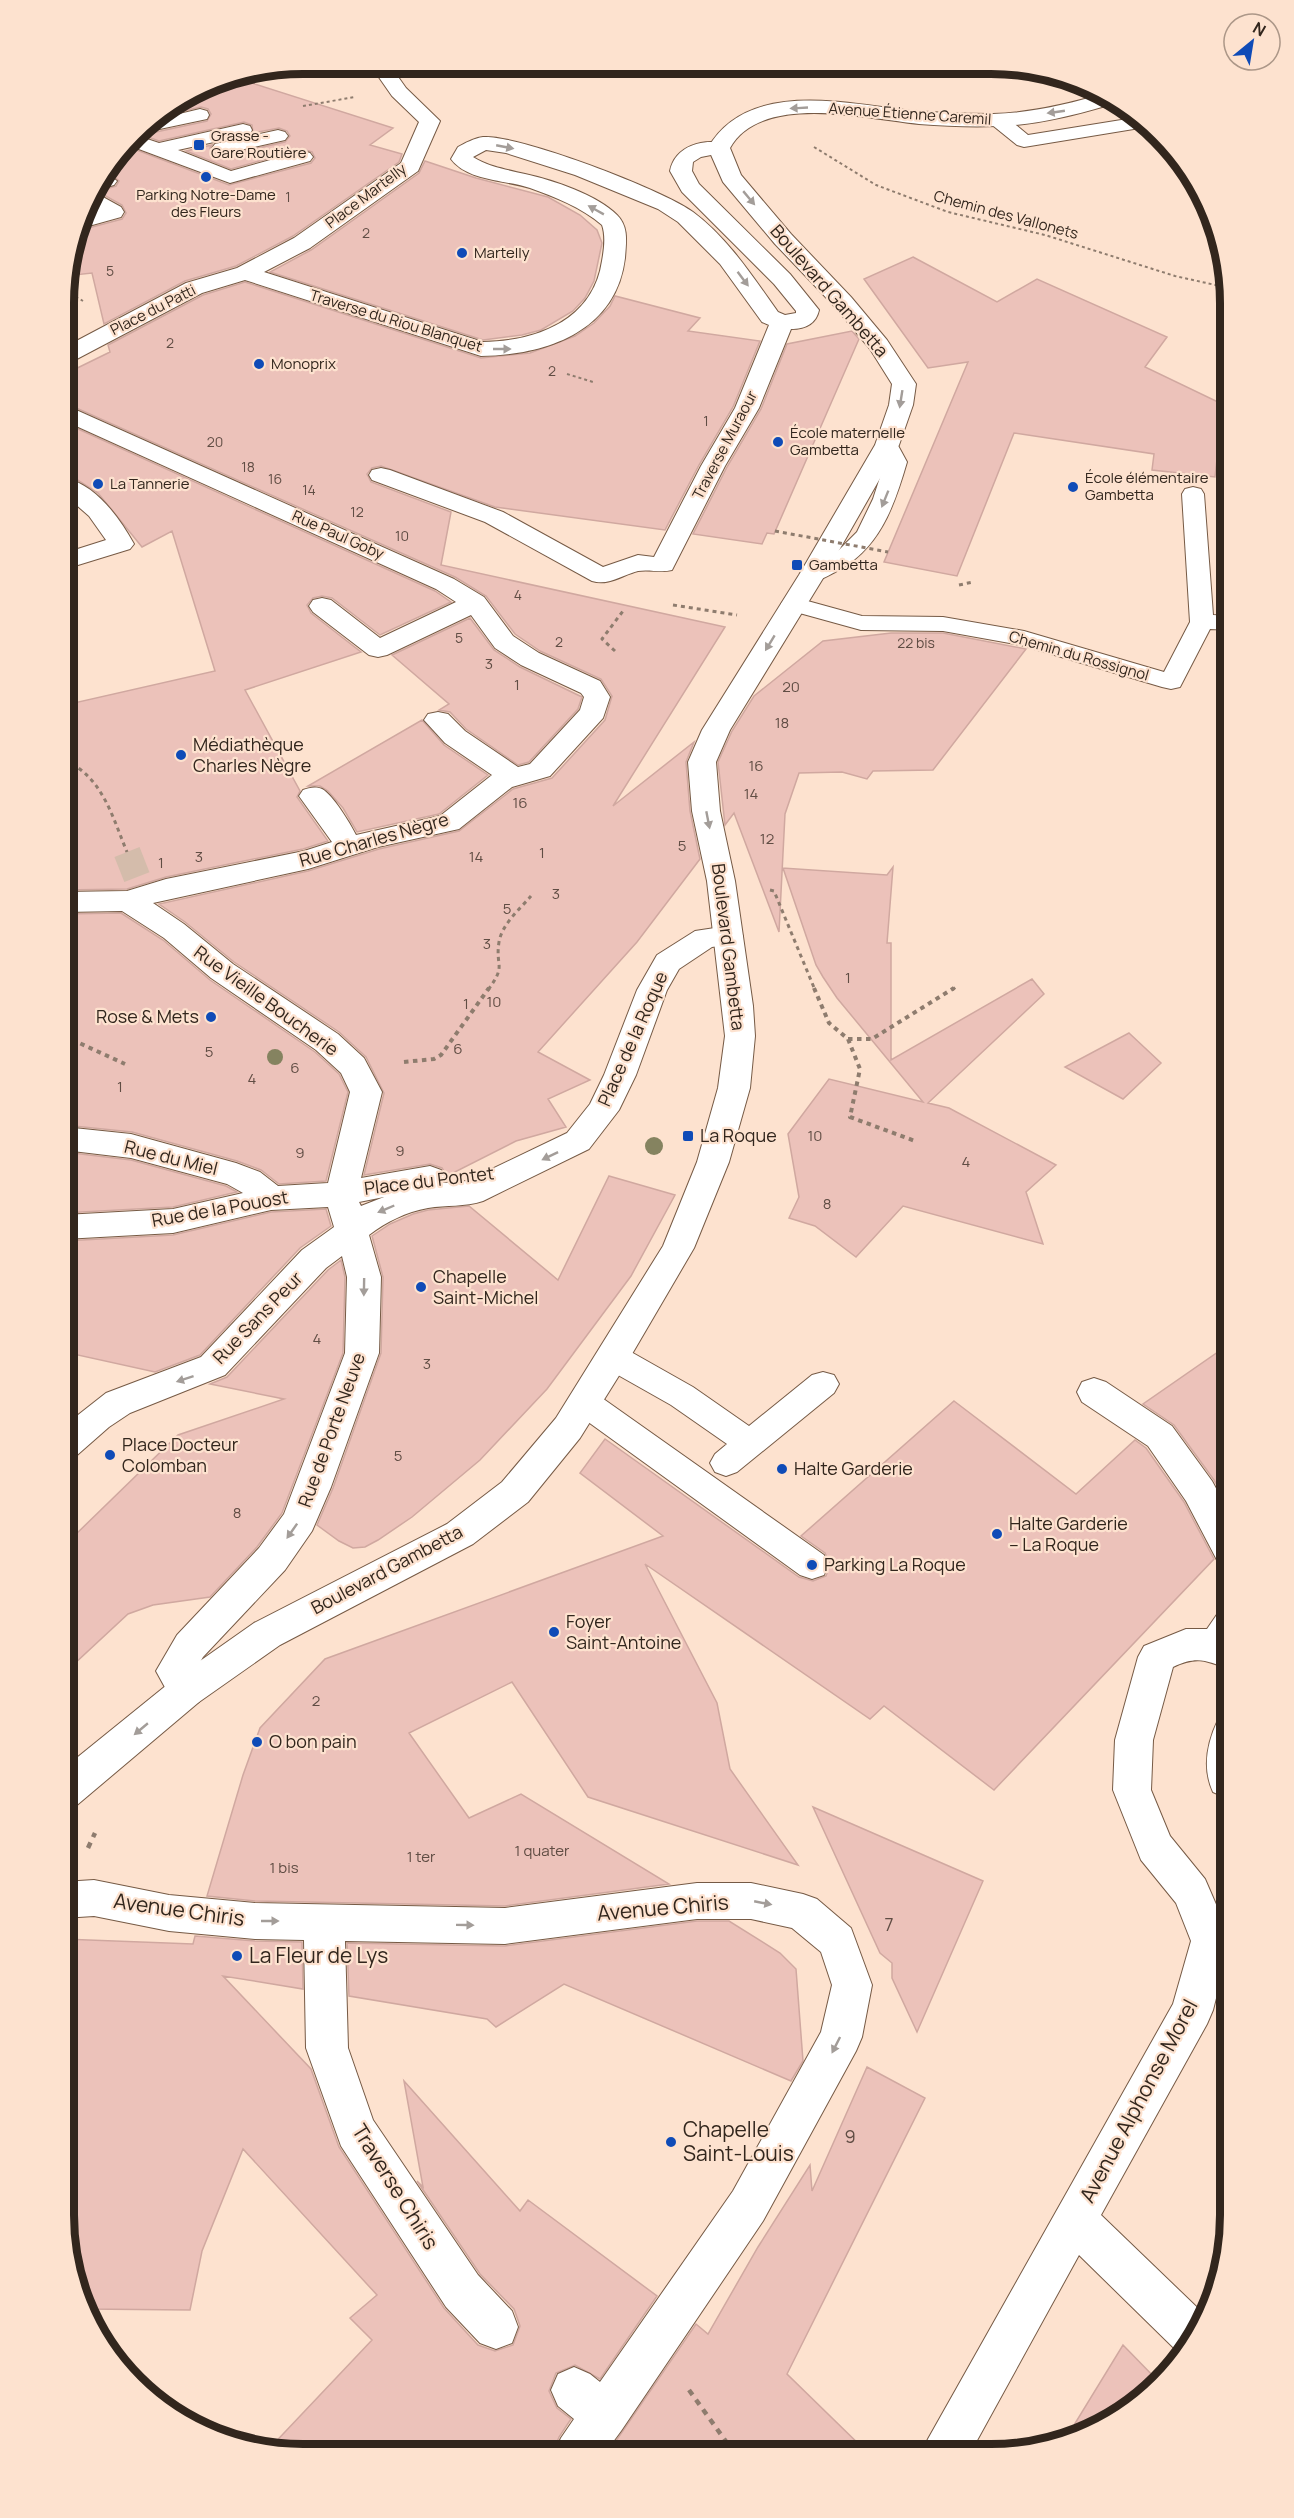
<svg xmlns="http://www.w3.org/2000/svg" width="1294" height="2518" font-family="Manrope,sans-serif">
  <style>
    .building { fill: #ecc2ba; stroke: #d0a8a0; stroke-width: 1.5 }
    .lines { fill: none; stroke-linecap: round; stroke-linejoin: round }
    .street-tunnel { stroke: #d4bcab; stroke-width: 27; stroke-dasharray: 27 14; stroke-linecap: butt }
    .lane-casing { stroke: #765a45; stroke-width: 2 }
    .street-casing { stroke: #765a45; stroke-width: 2 }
    .secondary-casing { stroke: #765a45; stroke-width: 2 }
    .path-far3 { stroke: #8e7c6e; stroke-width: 2; stroke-dasharray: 3 3; stroke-linecap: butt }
    .path-far2 { stroke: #8e7c6e; stroke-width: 3; stroke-dasharray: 4 4; stroke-linecap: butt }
    .path-far1 { stroke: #8e7c6e; stroke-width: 4; stroke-dasharray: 4.5 4.5; stroke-linecap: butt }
    .path { stroke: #8e7c6e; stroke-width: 4.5; stroke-dasharray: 6 6; stroke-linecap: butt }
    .lane { fill: #fff; fill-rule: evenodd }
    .street { fill: #fff; fill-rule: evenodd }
    .secondary { fill: #fff; fill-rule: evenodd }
    .path-bridge { stroke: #8e7c6e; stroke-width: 3; stroke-dasharray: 4 4; stroke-linecap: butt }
    .tree { fill: #858360 }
    .oneway { fill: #a39d99 }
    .poi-dot { fill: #0f4bb7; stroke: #fde2cf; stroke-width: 2 }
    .labels { text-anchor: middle; stroke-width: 4.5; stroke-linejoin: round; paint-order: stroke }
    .far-number-label { font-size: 14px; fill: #604d44 }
    .far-street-label { font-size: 15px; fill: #32261d; stroke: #fde2cf }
    .far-poi-label { font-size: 15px; fill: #32261d; stroke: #fde2cf; text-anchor: start }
    .number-label { font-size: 15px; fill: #604d44 }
    .street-label { font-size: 18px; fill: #32261d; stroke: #fde2cf }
    .poi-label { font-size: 18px; fill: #32261d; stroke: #fde2cf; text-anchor: start }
    .near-number-label { font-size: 18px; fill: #604d44 }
    .near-street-label { font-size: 21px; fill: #32261d; stroke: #fde2cf }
    .near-poi-label { font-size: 21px; fill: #32261d; stroke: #fde2cf; text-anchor: start }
    .rim { fill: none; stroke: #32261d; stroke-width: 8 }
  </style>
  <rect width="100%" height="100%" fill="#fde2cf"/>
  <path class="building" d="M233 77 393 128 370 145 402 154 399 162 293 236 236 266 185 281 104 324 92 273 65 276V272L77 231 122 219 126 213 122 205 93 189 96 185 106 189 116 186 119 181 107 171 126 146 229 185 311 163 315 158 312 152 302 149 231 169 186 151 212 145 210 148 213 153 222 156 285 142 290 136 287 131 279 128 253 133 252 125 244 122 159 141 142 135 207 121 211 114 208 109 201 107 152 118 211 81Z
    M425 161 476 178 548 197 580 215 597 230 602 243 594 281 585 298 573 311 541 330 522 335 483 340 270 272 311 250 419 173Z
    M913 257 997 302 1037 279 1167 337 1145 367 1218 402 1222 459H1217L1215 477 1152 470 1154 454 1014 433 957 576 884 562 968 362 928 368 864 279Z
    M245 282 481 358 530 353 575 336 594 323 610 306 615 296 700 318 688 331 760 341 733 407 699 465 665 530 495 507 381 466 372 468 367 474 371 482 451 512 441 565 725 627 613 806 694 742 686 762 690 811 700 859 637 942 538 1052 590 1080 548 1099 566 1127 516 1141 447 1176 442 1168 430 1164 364 1175 384 1093 366 1057 339 1032 234 962 185 922 159 904 308 871 379 849 459 831 513 789 552 778 605 720 612 696 601 679 540 651 515 634 486 596 455 577 65 403V374L110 352 108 345 203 295Z
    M852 331 859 339 774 534 767 533 762 544 693 534 727 467 761 409 787 344Z
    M65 423 435 591 451 602 380 635 332 598 322 596 313 598 307 605 311 613 361 652 245 690 300 791 297 797 328 841 303 849 166 877 127 889 64 890 65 705 215 671 172 531 142 547 98 493 65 472Z
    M470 618 494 650 520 667 582 697 578 709 529 762 518 765 466 729 450 712 439 710 449 704 392 655Z
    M891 633H943L1026 649 933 770 873 771 867 779 842 772 799 773 785 814 779 932 734 813 725 825 718 762 732 731 754 696 823 641Z
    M422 720 444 745 488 775 439 814 357 832 343 808 328 791 320 786H308Z
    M893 867 887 943H891V1060L1032 979 1044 994 928 1103 949 1108 1056 1165 1026 1192 1043 1244 903 1206 856 1257 815 1226 789 1218 799 1197 788 1134 829 1079 923 1102 837 998 823 977 816 965 783 868 887 875Z
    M121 913 163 940 210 980 315 1052 339 1074 348 1092 326 1181 279 1184 261 1170 237 1161 132 1132 64 1125V914Z
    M1129 1033 1161 1063 1123 1099 1065 1067Z
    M64 1152 131 1160 226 1186 237 1192 173 1207 64 1213Z
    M609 1176 675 1195 631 1276 547 1389 480 1460 412 1517 378 1540 365 1547 353 1548 339 1541 317 1525 333 1488 381 1353 383 1277 372 1236 390 1224 413 1214 428 1210 469 1206 558 1280Z
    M326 1209 331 1226 300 1248 200 1355 155 1372 64 1352V1241L173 1235 271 1212Z
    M341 1260 345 1277 343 1353 282 1513 257 1547 210 1597 153 1605 128 1614 73 1665 72 1538 178 1435 284 1399 210 1384 227 1377 328 1270Z
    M1231 1343V1511L1214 1480 1174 1425 1143 1404Z
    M954 1401 1076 1494 1135 1440 1146 1448 1184 1502 1214 1559 994 1790 884 1706 870 1719 645 1564 717 1703 730 1769 798 1865 588 1797 512 1682 409 1733 469 1818 521 1794 669 1884 505 1906 255 1901 207 1896 243 1775 260 1728 325 1659 663 1536 580 1473 605 1439 799 1577 813 1581 826 1576 830 1564 825 1553 801 1536Z
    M813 1807 983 1881 917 2032 892 1978V1963L880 1953Z
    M697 1921H729L780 1953 796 1969 803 2061 791 2081 564 1984 496 2027 487 2019 349 1996 347 1943 505 1946Z
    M195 1936 255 1941 302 1942 303 1989 223 1976 311 2069 339 2147 444 2308 478 2345 495 2351 513 2345 520 2326 514 2309 480 2274 417 2181 423 2187 404 2081 520 2211 528 2200 657 2296 600 2379 575 2365 556 2373 549 2391 557 2408 571 2419 559 2437 552 2454 266 2452 372 2340 350 2318 377 2295 243 2149 202 2251 190 2310 84 2309 76 2292 63 2215V1939L193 1944Z
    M867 2067 925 2098 787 2374 870 2455 607 2454 696 2324 708 2334 758 2247 810 2165 812 2191Z
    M1123 2345 1159 2382 1125 2414 1063 2443Z"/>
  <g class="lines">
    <path class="street-tunnel" d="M127 852 140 885"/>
    <g class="lane-casing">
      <path id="lane" d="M200 109 207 111 209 115 207 119 136 134 146 122Z
        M998 114 1005 116 1028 135 1140 117 1152 126 1024 147 1017 145 991 124 989 120 991 116Z
        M243 124 250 126 252 130 250 134 178 150 231 171 303 151 310 153 313 157 310 161 230 183 128 145 135 135 159 143Z
        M278 130 285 132 288 136 285 140 222 154 215 152 212 148 215 144Z
        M106 173 117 181 114 185 107 187 98 184Z
        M887 438 895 440 907 462C894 507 879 550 835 572 824 578 816 583 804 580L800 575 804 570 837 552 857 532 873 499 885 462 876 445 879 440Z
        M1193 487 1201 489 1204 494 1213 615 1231 616V630L1210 629 1180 687 1171 689 1162 687 1021 645 943 631 861 630 785 609 781 604 785 599 793 597 862 616 943 617 1024 631 1164 672 1190 622 1182 494 1185 489Z
        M613 1345 624 1348 693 1387 749 1426 812 1375 823 1372 834 1375 839 1384 834 1393 737 1472 726 1476 715 1472 710 1463 715 1454 727 1444 671 1405 602 1366 598 1357 602 1348Z
        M584 1390 595 1393 824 1555 828 1565 824 1575 812 1579 800 1575 573 1411 568 1402 573 1393Z"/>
    </g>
    <g class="street-casing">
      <path id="street" d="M369 63 389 64 406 88 440 121 418 171 310 248 264 272 483 342C536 341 593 321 602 261 604 250 606 236 602 225 581 207 555 197 530 188 506 180 467 181 451 159L458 147C465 143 475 138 483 137 517 134 664 190 693 212 728 238 753 277 778 312L785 315 796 313V311L774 284 682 192 670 171C675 146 703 138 726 144L730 148 726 152 701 157 693 162 692 171 699 184 790 274 819 310C816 324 805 329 791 329L759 408 725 466 672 570C661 573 649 569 638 571 622 575 609 586 592 581L485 522 372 480 369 475 372 470 381 468 390 470 503 512 603 567 638 555 654 557 701 466 735 408 769 325 762 322 720 264 678 222 658 209 575 175 506 153 486 150 473 157C489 167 508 170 525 174 553 180 597 195 617 215 629 227 626 242 625 258 616 332 546 355 481 356L245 280 202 293 73 361 65 363V347L186 283 237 268 294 238 401 163 419 122 392 96Z
        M92 191 121 207 124 212 121 217 78 229 82 215 96 211 86 204Z
        M65 405 454 579 484 597 513 636 539 653 600 681 610 697 603 718 550 776 512 787 459 829 378 847 308 869 153 903 184 924 233 964 338 1034 364 1058 382 1092 361 1178 430 1166 441 1170 446 1178 443 1183 467 1181 567 1133 590 1104 604 1075 637 990 657 955 695 931 728 926 738 929 743 936 738 943 712 947 679 969 667 990 636 1075 619 1110 589 1149 483 1201C465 1207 446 1205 428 1208 406 1212 386 1222 369 1235L381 1277 379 1353 331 1487 312 1531 285 1570 203 1657 195 1671 205 1691 199 1702 186 1707 173 1702 156 1671 177 1635 259 1548 284 1514 345 1353 347 1277 342 1256 326 1268 225 1375 130 1413 109 1427 76 1456 64 1460V1426L106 1393 201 1357 302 1250 334 1227 328 1207 271 1210 173 1233 64 1239V1215L173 1209 243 1193 227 1184 131 1158 64 1150V1127L131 1134 236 1163 260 1172 278 1186 328 1183 350 1092 341 1073 316 1050 211 978 164 938 122 911 64 912V892L127 891 166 879 304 851 332 842 299 796 303 790C309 788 315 786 322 789 333 795 350 823 356 835L440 816 492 775 445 743 424 720 428 714 438 712 448 714 465 731 518 767 530 764 580 710 584 697 581 693 521 665 495 648 471 615 387 655 378 657 369 655 313 612 309 606 313 600 322 598 331 600 380 638 456 602 436 589 65 421ZM384 1197 361 1206 359 1202Z
        M65 478C96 485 119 517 134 544L130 549 65 569V553L106 540 89 516 65 495Z
        M1094 1378 1106 1382 1172 1426 1212 1481 1231 1516V1566L1218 1562 1186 1501 1148 1446 1082 1402 1077 1392 1082 1382Z
        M1231 1609V1670C1207 1661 1198 1655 1173 1667L1153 1740 1151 1790 1170 1836 1205 1879 1231 1939 1213 2010 1207 2024 1101 2215 1207 2317 1185 2355 1179 2353 1079 2255 969 2455H921L928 2439 1173 2004 1191 1941 1176 1903 1141 1860 1113 1790 1115 1740 1138 1657 1144 1646 1186 1629H1207L1218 1613Z
        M1231 1716V1800L1213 1792C1202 1768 1207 1743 1218 1720Z
        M94 1880 169 1895 255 1903 505 1908 697 1883H751L803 1894 817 1899 851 1928 872 1985 862 2037 856 2051 763 2221 621 2431 604 2454H554L561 2438 574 2419 558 2406 551 2390 558 2374 574 2367 590 2374 600 2382 733 2191 821 2032 832 1985 821 1952 792 1928 751 1919H697L505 1944 345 1941 348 2048 373 2120 478 2275 512 2311 518 2327 512 2343 496 2349 480 2343 446 2307 341 2146 306 2048 304 1940 255 1939 169 1931 94 1916 63 1918V1882Z"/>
    </g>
    <g class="secondary-casing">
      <path id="secondary" d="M1106 93 1119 102C1079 114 1039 125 998 126 972 127 945 126 919 124 868 119 761 92 730 148L741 175 791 234 851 297 887 340 916 384 913 405 899 445 825 575 730 730 716 762 720 811 735 881 753 1006 755 1036 750 1088 729 1162 694 1248 625 1366 580 1438 528 1502 473 1544 280 1645 199 1702 77 1805 63 1810V1769L173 1680 254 1623 447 1524 502 1482 556 1418 663 1246 697 1162 718 1088 725 1036 707 881 692 811 688 762 702 730 799 575 875 445 889 405 892 384 870 349 835 307 775 244 723 182 708 148C747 80 843 103 906 110 935 113 964 114 993 114 1032 113 1069 104 1106 93Z"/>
    </g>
    <path class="path-far3" d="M303 106 355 97
      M814 147 876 185 948 212 1045 235 1175 276 1229 288
      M65 291 83 301
      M567 374 593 382"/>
    <path class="path-far2" d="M959 585 973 582
      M673 605 737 615
      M615 651 602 639 623 611
      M65 760C103 778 112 816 127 852
      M770 890 774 891 815 990
      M488 990C507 964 495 968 499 942 502 924 520 909 531 896
      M952 990 956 987"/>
    <path class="path-far1" d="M814 988 829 1023 848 1039 860 1069 850 1117 915 1141
      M64 1036 125 1064
      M848 1039H872L954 988
      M404 1062 434 1059 441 1055 489 988"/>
    <path class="path" d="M88 1848 95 1833
      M689 2390 735 2454"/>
    <use href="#lane" class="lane"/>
    <use href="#street" class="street"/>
    <use href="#secondary" class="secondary"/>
    <path class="path-bridge" d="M775 531 888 552"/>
  </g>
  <g class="tree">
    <circle cx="275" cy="1057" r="8"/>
    <circle cx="654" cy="1146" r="9"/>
  </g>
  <defs><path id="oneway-solid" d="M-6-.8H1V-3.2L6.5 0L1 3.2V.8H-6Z" transform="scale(1.5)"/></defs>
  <g class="oneway">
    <use href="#oneway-solid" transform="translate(799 108) rotate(177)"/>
    <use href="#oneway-solid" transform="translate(1056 112) rotate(172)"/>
    <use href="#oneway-solid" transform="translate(505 147) rotate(11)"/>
    <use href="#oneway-solid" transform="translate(749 198) rotate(50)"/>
    <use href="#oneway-solid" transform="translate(596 210) rotate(-151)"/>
    <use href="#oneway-solid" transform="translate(743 279) rotate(53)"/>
    <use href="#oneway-solid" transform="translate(502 349)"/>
    <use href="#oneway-solid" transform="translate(901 399) rotate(99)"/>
    <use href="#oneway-solid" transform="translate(885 499) rotate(112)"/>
    <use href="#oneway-solid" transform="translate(770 643) rotate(121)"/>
    <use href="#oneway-solid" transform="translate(708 820) rotate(79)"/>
    <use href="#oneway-solid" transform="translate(550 1156) rotate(154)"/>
    <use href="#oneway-solid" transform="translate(386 1209) rotate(157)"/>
    <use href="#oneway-solid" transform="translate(364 1287) rotate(91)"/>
    <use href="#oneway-solid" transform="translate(185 1379) rotate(162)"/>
    <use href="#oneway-solid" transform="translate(292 1531) rotate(125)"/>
    <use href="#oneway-solid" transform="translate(141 1729) rotate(140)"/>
    <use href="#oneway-solid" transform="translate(763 1903) rotate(11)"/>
    <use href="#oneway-solid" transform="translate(270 1921)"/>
    <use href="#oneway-solid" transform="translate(465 1925) rotate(1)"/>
    <use href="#oneway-solid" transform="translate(836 2045) rotate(117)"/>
  </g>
  <g class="poi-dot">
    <rect x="193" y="139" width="12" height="12" rx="3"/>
    <circle cx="206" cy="177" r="6"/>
    <circle cx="462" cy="253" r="6"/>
    <circle cx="259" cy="364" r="6"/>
    <circle cx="778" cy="442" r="6"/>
    <circle cx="98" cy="484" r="6"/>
    <circle cx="1073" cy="487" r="6"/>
    <rect x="791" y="559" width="12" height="12" rx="3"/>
    <circle cx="181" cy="755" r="6"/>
    <circle cx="211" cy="1017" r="6"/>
    <rect x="682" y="1130" width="12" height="12" rx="3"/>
    <circle cx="421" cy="1287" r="6"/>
    <circle cx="110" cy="1455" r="6"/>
    <circle cx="782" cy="1469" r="6"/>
    <circle cx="997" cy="1534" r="6"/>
    <circle cx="812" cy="1565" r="6"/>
    <circle cx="554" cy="1632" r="6"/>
    <circle cx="257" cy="1742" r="6"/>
    <circle cx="237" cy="1956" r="6"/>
    <circle cx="671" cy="2142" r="6"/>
  </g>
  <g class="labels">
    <g class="far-number-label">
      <text x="288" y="202">1</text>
      <text x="366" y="238">2</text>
      <text x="110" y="276">5</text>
      <text x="170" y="348">2</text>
      <text x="552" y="376">2</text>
      <text x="706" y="426">1</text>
      <text x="215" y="447">20</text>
      <text x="248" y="472">18</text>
      <text x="275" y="484">16</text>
      <text x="309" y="495">14</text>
      <text x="357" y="517">12</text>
      <text x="402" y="541">10</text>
      <text x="518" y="600">4</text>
      <text x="459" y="643">5</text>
      <text x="559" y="647">2</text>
      <text x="916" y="648">22 bis</text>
    </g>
    <g class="far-street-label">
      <text transform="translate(910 114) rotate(4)" y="5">Avenue Étienne Caremil</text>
      <text transform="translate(366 196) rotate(-37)" y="5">Place Martelly</text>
      <text transform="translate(1006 215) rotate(15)" y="5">Chemin des Vallonets</text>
      <text transform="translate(153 310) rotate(-27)" y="5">Place du Patti</text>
      <text transform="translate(396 321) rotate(17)" y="5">Traverse du Riou Blanquet</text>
      <text transform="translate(725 445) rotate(-62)" y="5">Traverse Muraour</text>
      <text transform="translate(338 535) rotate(24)" y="5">Rue Paul Goby</text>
      <text transform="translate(1079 656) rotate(16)" y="5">Chemin du Rossignol</text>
    </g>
    <g class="far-poi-label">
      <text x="211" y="141">Grasse -<tspan x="211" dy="17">Gare Routière</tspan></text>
      <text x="206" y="200" text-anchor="middle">Parking Notre-Dame<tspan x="206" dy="17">des Fleurs</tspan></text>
      <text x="474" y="258">Martelly</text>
      <text x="271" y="369">Monoprix</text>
      <text x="790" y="438">École maternelle<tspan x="790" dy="17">Gambetta</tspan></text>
      <text x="1085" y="483">École élémentaire<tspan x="1085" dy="17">Gambetta</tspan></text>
      <text x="110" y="489">La Tannerie</text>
      <text x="809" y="570">Gambetta</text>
    </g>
    <g class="number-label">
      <text x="489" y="669">3</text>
      <text x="517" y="690">1</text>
      <text x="791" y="692">20</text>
      <text x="782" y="728">18</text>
      <text x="756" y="771">16</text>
      <text x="751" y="799">14</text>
      <text x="520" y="808">16</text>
      <text x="767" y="844">12</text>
      <text x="682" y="851">5</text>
      <text x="542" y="858">1</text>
      <text x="199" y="862">3</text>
      <text x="476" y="862">14</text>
      <text x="161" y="868">1</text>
      <text x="556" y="899">3</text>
      <text x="507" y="914">5</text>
      <text x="487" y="949">3</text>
      <text x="848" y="983">1</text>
      <text x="494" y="1007">10</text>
      <text x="466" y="1009">1</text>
      <text x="458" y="1054">6</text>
      <text x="209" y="1057">5</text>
      <text x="295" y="1073">6</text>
      <text x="252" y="1084">4</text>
      <text x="120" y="1092">1</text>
      <text x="815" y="1141">10</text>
      <text x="400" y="1156">9</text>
      <text x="300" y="1158">9</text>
      <text x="966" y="1167">4</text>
      <text x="827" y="1209">8</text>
      <text x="317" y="1344">4</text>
      <text x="427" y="1369">3</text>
      <text x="398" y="1461">5</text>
      <text x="237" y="1518">8</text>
      <text x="316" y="1706">2</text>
      <text x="542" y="1856">1 quater</text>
      <text x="421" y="1862">1 ter</text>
      <text x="284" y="1873">1 bis</text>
    </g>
    <g class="street-label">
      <text transform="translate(829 291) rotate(49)" y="6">Boulevard Gambetta</text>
      <text transform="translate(374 840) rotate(-16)" y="6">Rue Charles Nègre</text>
      <text transform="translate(728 947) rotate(83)" y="6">Boulevard Gambetta</text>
      <text transform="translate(266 1001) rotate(36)" y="6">Rue Vieille Boucherie</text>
      <text transform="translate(633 1039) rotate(-66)" y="6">Place de la Roque</text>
      <text transform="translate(171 1158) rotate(14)" y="6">Rue du Miel</text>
      <text transform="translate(429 1181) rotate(-7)" y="6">Place du Pontet</text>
      <text transform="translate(220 1209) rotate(-10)" y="6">Rue de la Pouost</text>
      <text transform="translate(258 1318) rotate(-46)" y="6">Rue Sans Peur</text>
      <text transform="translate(332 1430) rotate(-70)" y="6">Rue de Porte Neuve</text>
      <text transform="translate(387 1570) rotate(-28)" y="6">Boulevard Gambetta</text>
    </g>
    <g class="poi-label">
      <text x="193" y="751">Médiathèque<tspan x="193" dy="21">Charles Nègre</tspan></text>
      <text x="199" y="1023" text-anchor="end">Rose &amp; Mets</text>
      <text x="700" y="1142">La Roque</text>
      <text x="433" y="1283">Chapelle<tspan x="433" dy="21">Saint-Michel</tspan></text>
      <text x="122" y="1451">Place Docteur<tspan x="122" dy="21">Colomban</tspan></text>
      <text x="794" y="1475">Halte Garderie</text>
      <text x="1009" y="1530">Halte Garderie<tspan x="1009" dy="21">– La Roque</tspan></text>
      <text x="824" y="1571">Parking La Roque</text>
      <text x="566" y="1628">Foyer<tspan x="566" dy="21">Saint-Antoine</tspan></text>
      <text x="269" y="1748">O bon pain</text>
    </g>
    <g class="near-number-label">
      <text x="889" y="1931">7</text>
      <text x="850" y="2143">9</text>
    </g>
    <g class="near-street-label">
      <text transform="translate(663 1908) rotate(-5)" y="7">Avenue Chiris</text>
      <text transform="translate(179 1910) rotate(8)" y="7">Avenue Chiris</text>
      <text transform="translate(1139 2101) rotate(-62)" y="7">Avenue Alphonse Morel</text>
      <text transform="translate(395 2187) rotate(58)" y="7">Traverse Chiris</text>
    </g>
    <g class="near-poi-label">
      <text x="249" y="1963">La Fleur de Lys</text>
      <text x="683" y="2137">Chapelle<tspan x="683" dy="24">Saint-Louis</tspan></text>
    </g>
  </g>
  <path d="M0 0H1294V2518H0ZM303 74H991A229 229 0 0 1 1220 303V2215A229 229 0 0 1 991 2444H303A229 229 0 0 1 74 2215V303A229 229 0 0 1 303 74Z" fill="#fde2cf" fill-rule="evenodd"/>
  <path class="rim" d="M303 74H991A229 229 0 0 1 1220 303V2215A229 229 0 0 1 991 2444H303A229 229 0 0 1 74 2215V303A229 229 0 0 1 303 74Z"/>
  <g transform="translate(1252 42) rotate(30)"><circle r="28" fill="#fde2cf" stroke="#ac9788" stroke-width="1.5"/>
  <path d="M0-4.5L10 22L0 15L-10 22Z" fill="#0f4bb7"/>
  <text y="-9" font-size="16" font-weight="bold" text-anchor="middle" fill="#32261d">N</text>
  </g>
</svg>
